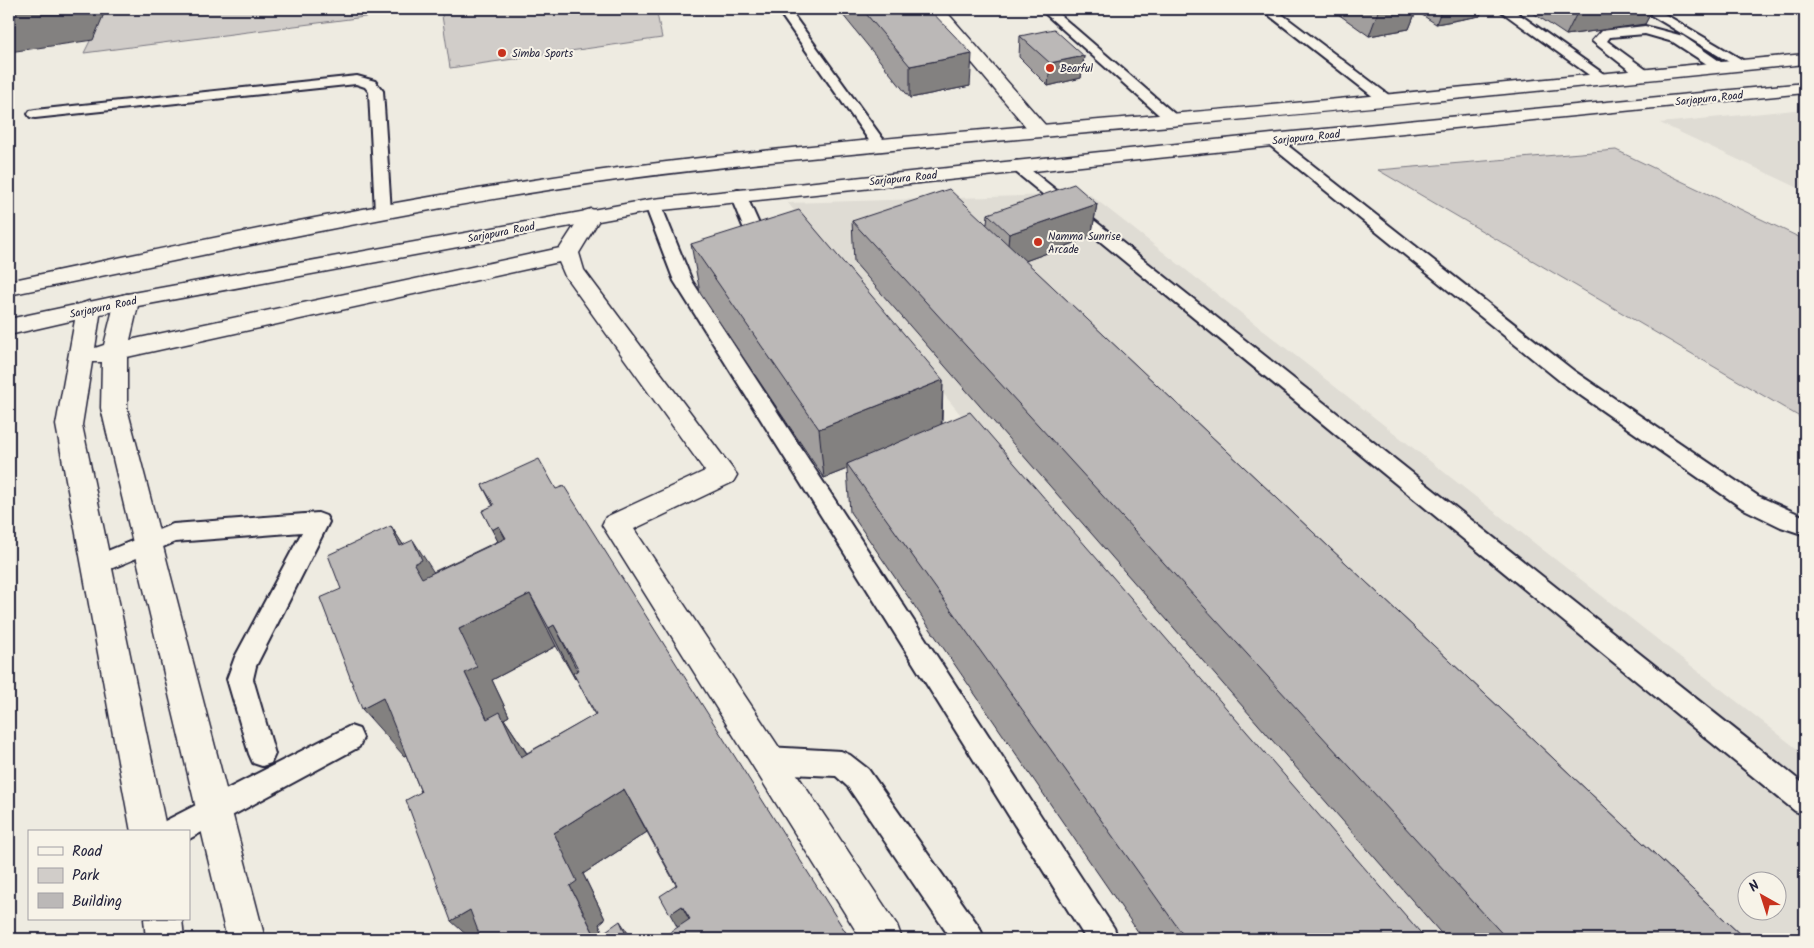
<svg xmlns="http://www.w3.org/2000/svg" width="1814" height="948" font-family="Kalam,sans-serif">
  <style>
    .built { fill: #dfdcd4; fill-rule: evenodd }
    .green { fill: #d1cdc9; stroke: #7a7882 }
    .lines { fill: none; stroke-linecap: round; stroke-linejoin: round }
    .service-casing { stroke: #22223b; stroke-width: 4 }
    .minor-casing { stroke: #22223b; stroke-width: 3 }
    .primary-casing { stroke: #22223b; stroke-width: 3 }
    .service { fill: #f7f3e8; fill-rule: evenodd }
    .minor { fill: #f7f3e8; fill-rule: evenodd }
    .primary { fill: #f7f3e8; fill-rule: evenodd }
    .wall { fill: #a19e9d; stroke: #22223b; fill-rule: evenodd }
    .shaded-wall { fill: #838180; stroke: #22223b }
    .building { fill: #bbb8b7; stroke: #22223b; fill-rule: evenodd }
    .poi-dot { fill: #c8321e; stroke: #f7f3e8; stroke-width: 2 }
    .labels { text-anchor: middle; stroke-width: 4; stroke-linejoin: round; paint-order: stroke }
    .far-poi-label { font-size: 11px; fill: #22223b; stroke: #f7f3e8; text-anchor: start }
    .far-street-label { font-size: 11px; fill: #22223b; stroke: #f7f3e8 }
  </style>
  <rect width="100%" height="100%" fill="#eeebe1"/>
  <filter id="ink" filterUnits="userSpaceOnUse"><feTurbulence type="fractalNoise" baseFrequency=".02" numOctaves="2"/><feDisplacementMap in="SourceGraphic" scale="10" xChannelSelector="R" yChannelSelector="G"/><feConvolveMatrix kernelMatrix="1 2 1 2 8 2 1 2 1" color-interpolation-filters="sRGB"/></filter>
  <g filter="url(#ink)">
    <path class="built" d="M1805 109V191L1660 123Z
      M1089 194 1805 755V939H1388L788 203ZM1746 880H1776V910H1746Z"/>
    <path class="green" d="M106 9H427L84 53Z
      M441 9H656L662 38 450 68Z
      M1616 150 1805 240V420L1378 170Z"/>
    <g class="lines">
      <g class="service-casing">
        <path id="service" d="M777 9H789L888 146 885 149H875Z
          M1040 9H1053L1177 116 1179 119 1177 122H1167Z
          M1261 9H1275L1390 96 1392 99 1390 102H1380Z
          M1498 9H1512L1608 77 1606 80H1596Z
          M1641 9H1656L1751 65 1749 68H1739Z
          M1645 26 1683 36 1728 67 1721 71 1716 70 1673 42 1645 34 1610 37 1607 41 1648 71 1650 74 1643 78 1638 77 1592 41 1601 31Z
          M357 76 375 81 383 91 391 212 389 215H377L375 212 369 92 365 87 356 84 35 118 30 117 28 114 30 111 35 110Z
          M1272 136 1277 137 1574 371 1758 496 1805 517V535L1781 527 1742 508 1560 381 1267 143 1265 140 1267 137Z
          M1017 161 1022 163 1805 785V815L1795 811 1012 169 1009 166 1012 163Z
          M738 190 744 192 746 195 771 251 768 255 762 256 756 255 753 251 730 195 732 192Z
          M653 200 659 202 661 205 692 281 1114 928 1118 939H1086L674 281 645 205 647 202Z
          M318 513 326 516 329 522 256 666 253 679 275 754 271 763 262 766 253 763 249 754 227 679 235 657 302 532 175 542 96 575 88 573 85 566 88 559 173 524Z
          M350 726 359 729 363 738 359 747 189 839V832H159L163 822Z
          M767 747 841 751 850 755 868 769 980 928 984 939H951L848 787 836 776 767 773 758 769 754 760 758 751Z"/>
      </g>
      <g class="minor-casing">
        <path id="minor" d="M927 9H944L1046 126 1049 130 1046 134 1039 136 1032 134Z
          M591 209 598 211 602 215 579 253 584 270 737 475 733 482 634 529 897 925 902 939H861L602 525 606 517 705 471 565 276 559 262 127 357V408L265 939H227L101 408 102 362H92L82 425 167 832H131L56 425 77 309 81 304 89 301 97 304 101 309 95 348 104 345 115 301 119 296 127 294 135 296 139 301 130 340 560 248 584 211Z
          M144 919H182L184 939H146Z"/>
      </g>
      <g class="primary-casing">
        <path id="primary" d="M1805 54V64C1593 85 1382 107 1170 126 986 142 801 156 617 180 412 208 211 254 9 295V281C210 238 413 195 618 168 801 144 986 130 1170 114 1382 96 1593 74 1805 54Z
          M1805 83V93L1272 146 653 211 127 308 9 335V319L127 294 653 199 1272 134Z"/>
      </g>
      <use href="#service" class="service"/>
      <use href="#minor" class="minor"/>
      <use href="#primary" class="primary"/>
    </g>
    <path class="wall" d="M838 9H929L970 86 910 98Z
      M1331 9H1483L1480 16 1436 24 1416 11 1409 29 1369 36Z
      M1527 9H1653L1645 24 1566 35Z
      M1020 36 1084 56 1081 78 1048 86 1019 57Z
      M1097 204 1091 237 1025 261 1745 939H1446L854 262 852 221 987 224 988 214Z
      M691 244 943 380 942 424 1426 939H1143L850 512 847 469 824 478 700 293Z
      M482 485 556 489 850 939 677 927 676 885 647 832 583 874 605 919 599 924 603 933 632 939H471L421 792 406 755 404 756 341 589 391 526 403 545 433 572 498 541 482 511 493 506ZM556 646 575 679 576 678 595 715 527 753 504 719 509 716 492 680Z"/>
    <path class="shaded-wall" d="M28 9H106L93 40 9 52V11Z
      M1379 9H1417L1409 29 1369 36Z
      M1442 9H1483L1480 16 1436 24Z
      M1579 9H1653L1645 24 1566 35Z
      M972 54 970 86 910 98V66Z
      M1084 56 1081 78 1048 86 1050 63Z
      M1097 204 1091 237 1006 268 1009 234Z
      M943 380 941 430 847 464V469L824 478 819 429Z
      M391 526 415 563 413 540 447 593 435 599 400 546Z
      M499 526 526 580 520 583 492 530Z
      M530 594 556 646 492 680 509 716 504 719 531 760 521 757 487 719 465 673 459 629Z
      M554 625 580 676 575 679 549 628Z
      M383 698 423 746 404 756 362 709Z
      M624 789 647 832 583 874 605 919 599 924 606 939 596 938 570 886 554 833Z
      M682 906 699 939H684L670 914Z
      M470 910 501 939H471L451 921Z
      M620 921 632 939H624Z"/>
    <path class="building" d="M9 9H28L9 11Z
      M862 9H929L972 54 910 66Z
      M1054 29 1084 56 1050 63 1020 36Z
      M1074 184 1097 204 1009 234 988 214Z
      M949 189 1745 939H1507L852 221Z
      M799 210 943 380 819 429 691 244Z
      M970 412 1426 939H1186L847 464Z
      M539 459 556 489 564 486 850 939H660L690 919 682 906 670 914 660 896 677 885 624 789 554 833 577 881 570 886 596 938 620 921 627 937 624 939H481L470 910 451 921 406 800 421 792 383 698 362 709 320 598 341 589 328 555 391 526 400 546 413 540 422 560 414 564 422 578 506 538 499 526 492 530 482 511 494 505 482 485ZM530 594 549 628 554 625 579 670 573 673 596 714 521 757 500 712 487 719 465 673 477 667 459 629Z"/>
  </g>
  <g class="poi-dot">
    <circle cx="502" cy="53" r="5"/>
    <circle cx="1050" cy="68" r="5"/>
    <circle cx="1038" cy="242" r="5"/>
  </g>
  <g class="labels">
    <g class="far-poi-label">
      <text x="512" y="57">Simba Sports</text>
      <text x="1060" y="72">Bearful</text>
      <text x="1048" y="240">Namma Sunrise<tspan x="1048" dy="13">Arcade</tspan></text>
    </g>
    <g class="far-street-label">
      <text transform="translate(1709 98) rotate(-6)" y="4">Sarjapura Road</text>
      <text transform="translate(1306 137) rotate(-6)" y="4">Sarjapura Road</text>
      <text transform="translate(903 178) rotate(-6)" y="4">Sarjapura Road</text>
      <text transform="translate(501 232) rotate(-11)" y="4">Sarjapura Road</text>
      <text transform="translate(103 307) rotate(-12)" y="4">Sarjapura Road</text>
    </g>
  </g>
  <rect width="1814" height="948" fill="none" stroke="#f7f3e8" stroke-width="30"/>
  <rect x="15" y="15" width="1784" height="918" fill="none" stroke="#22223b" stroke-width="2" filter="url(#ink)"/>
  <rect x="28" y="830" width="162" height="90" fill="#f7f3e8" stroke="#a29fa3"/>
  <rect x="38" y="847" width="25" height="8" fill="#f7f3e8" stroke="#a29fa3"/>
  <text x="72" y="856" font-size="15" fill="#22223b">Road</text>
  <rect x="38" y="868" width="25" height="15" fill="#d1cdc9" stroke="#a29fa3"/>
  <text x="72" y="880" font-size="15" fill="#22223b">Park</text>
  <rect x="38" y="893" width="25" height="15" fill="#bbb8b7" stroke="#a29fa3"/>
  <text x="72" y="906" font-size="15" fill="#22223b">Building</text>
  <g transform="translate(1762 896) rotate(321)"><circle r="24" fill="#f7f3e8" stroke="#a29fa3"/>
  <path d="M0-4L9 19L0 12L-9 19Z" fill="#c8321e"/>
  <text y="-8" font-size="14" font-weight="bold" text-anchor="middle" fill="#22223b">N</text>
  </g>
</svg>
